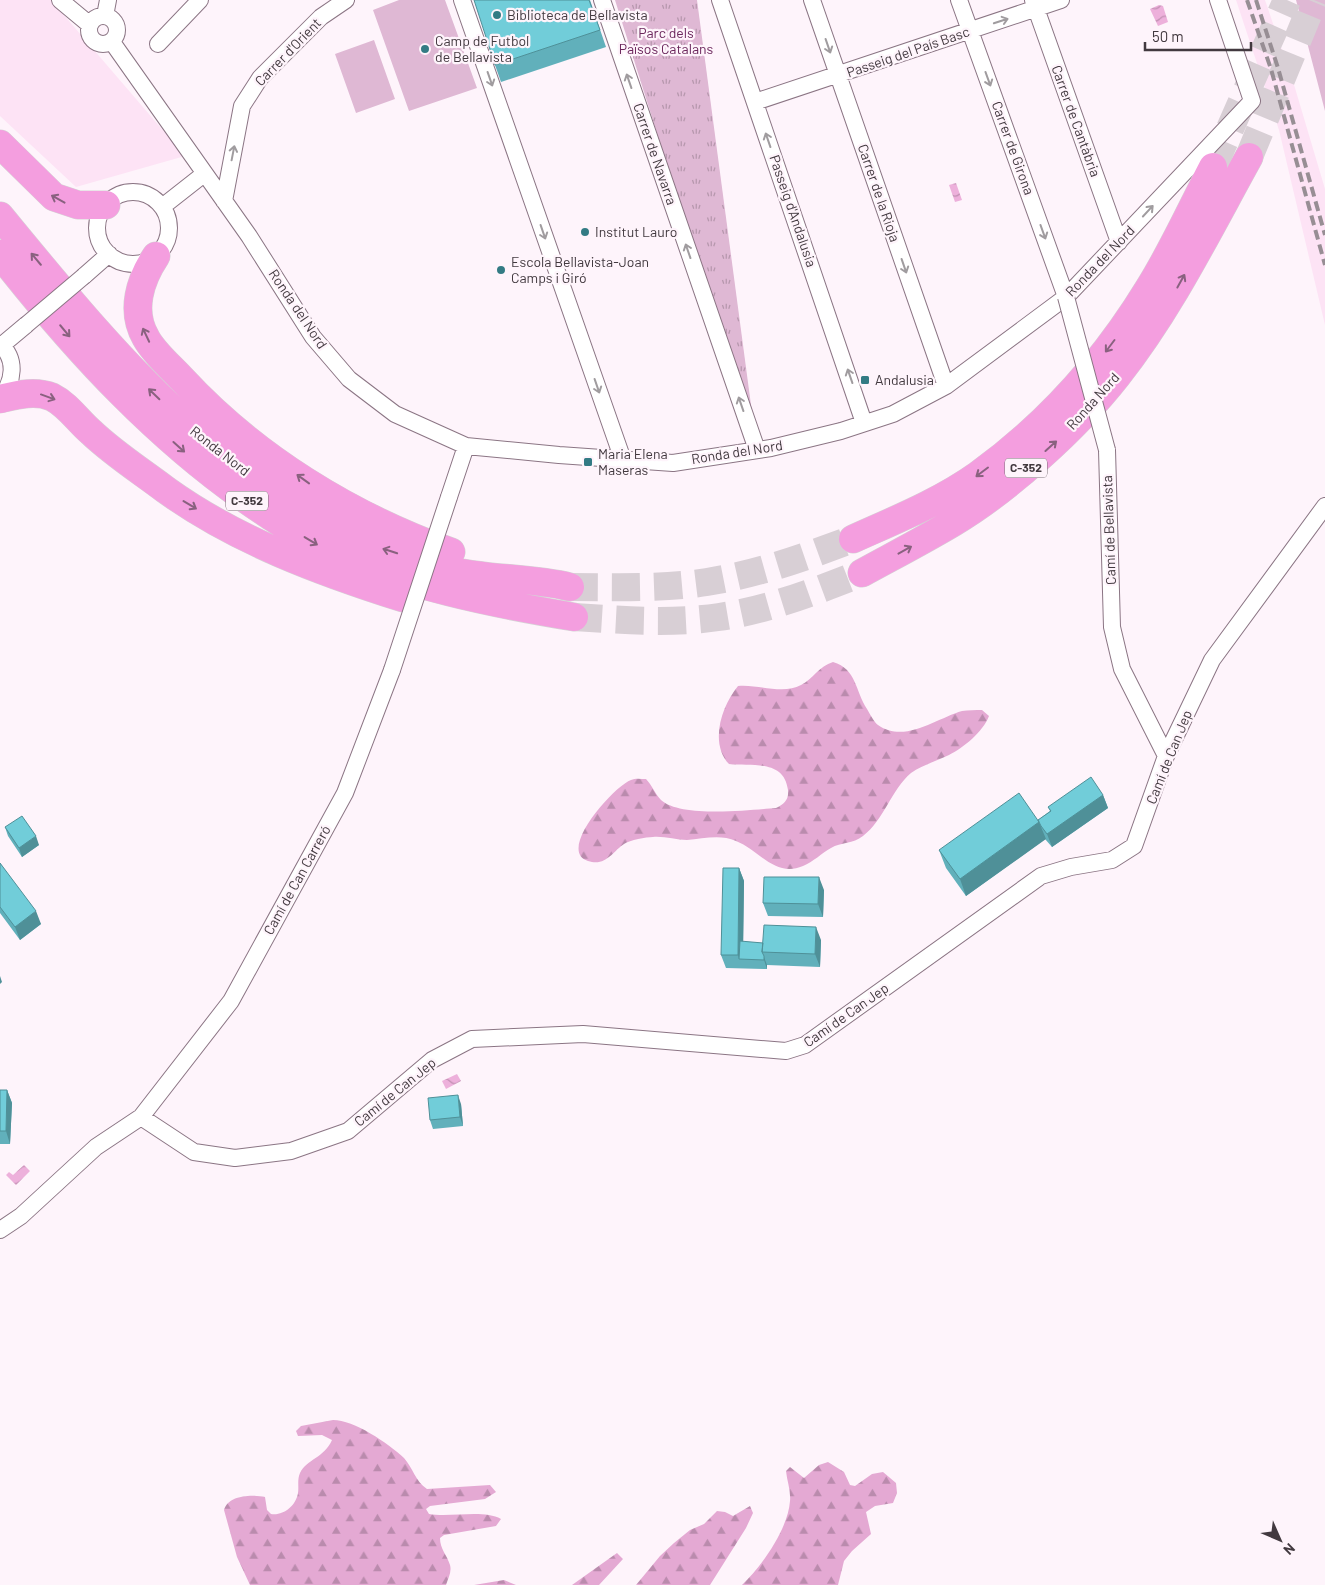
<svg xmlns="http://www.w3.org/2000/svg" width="1325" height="1585" font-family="Barlow,sans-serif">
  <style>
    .built { fill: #fde3f5 }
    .forest { fill: url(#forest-firs) }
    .park { fill: url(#park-tufts) }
    .pitch { fill: #dfb8d4 }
    .water { fill: url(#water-waves) }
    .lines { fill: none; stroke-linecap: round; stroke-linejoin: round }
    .trunk-tunnel { stroke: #d8cfd5; stroke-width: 28; stroke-dasharray: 28 14; stroke-linecap: butt }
    .minor-casing { stroke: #8b7584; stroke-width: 18 }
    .trunk-casing { stroke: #d5d3d5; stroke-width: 29 }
    .minor { stroke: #fff; stroke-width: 16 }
    .trunk { stroke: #f49edf; stroke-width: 28 }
    .rail { stroke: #978e94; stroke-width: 4; stroke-dasharray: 10 5; stroke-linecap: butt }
    .minor-bridge-casing { stroke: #8b7584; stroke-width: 18; stroke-linecap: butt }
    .minor-bridge { stroke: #fff; stroke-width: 16 }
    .wall { fill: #61b0bb }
    .shaded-wall { fill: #4f9098 }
    .building { fill: #71cdd9; stroke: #4f9098 }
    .oneway { stroke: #a09c9f }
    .oneway2 { stroke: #89617f }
    .poi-dot { fill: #337b84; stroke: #fef4fb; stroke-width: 2 }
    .labels { text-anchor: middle; stroke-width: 4.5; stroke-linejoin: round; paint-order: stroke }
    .shield { fill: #fef4fb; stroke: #7a7177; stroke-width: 1 }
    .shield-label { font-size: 12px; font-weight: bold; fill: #42393f }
    .poi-label { font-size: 14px; fill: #42393f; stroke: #fef4fb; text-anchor: start }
    .park-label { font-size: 14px; fill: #6b265c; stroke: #fef4fb }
    .street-label { font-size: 14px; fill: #42393f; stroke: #fef4fb }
  </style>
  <defs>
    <pattern id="forest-firs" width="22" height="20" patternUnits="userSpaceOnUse" patternTransform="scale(1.25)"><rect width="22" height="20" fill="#e4a9d3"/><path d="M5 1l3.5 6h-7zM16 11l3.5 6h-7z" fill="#ba8bad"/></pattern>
    <pattern id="park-tufts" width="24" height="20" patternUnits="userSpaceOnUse" patternTransform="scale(1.25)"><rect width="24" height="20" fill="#dfb8d4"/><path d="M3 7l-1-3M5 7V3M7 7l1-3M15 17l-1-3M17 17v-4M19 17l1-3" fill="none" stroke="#b697ad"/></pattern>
    <pattern id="water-waves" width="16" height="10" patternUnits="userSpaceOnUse" patternTransform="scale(1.25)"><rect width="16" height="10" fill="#edb0db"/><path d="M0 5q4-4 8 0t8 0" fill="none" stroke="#c290b3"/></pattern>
  </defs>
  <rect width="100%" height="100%" fill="#fef4fb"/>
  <path class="built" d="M0 0H51L185 156 76 187 0 116Z
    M1236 0H1265L1295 88 1325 189V325L1279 130Z"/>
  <path class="forest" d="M833 662C857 669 855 691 867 709 870 714 874 722 878 725 905 744 937 718 962 711 968 710 976 710 982 710L989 716C983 732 963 748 949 755 937 761 922 765 911 773 891 790 884 820 863 836 853 844 841 842 831 848 822 853 813 862 803 866 775 878 759 850 736 841 720 834 703 839 687 840 676 840 664 836 653 837 646 837 630 840 624 844 613 851 606 867 588 861 556 851 614 786 631 780 635 778 641 779 646 779 652 785 655 794 661 800 680 818 751 810 776 808 784 804 789 800 788 790 784 758 750 767 729 764 709 743 722 705 738 686 758 684 783 695 801 685 813 679 819 666 833 662Z
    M333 1420C354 1420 388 1443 404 1458 413 1468 415 1481 427 1489L490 1485 496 1492 485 1499 430 1506 426 1509 429 1514C450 1518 483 1509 501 1519L496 1526 444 1535 440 1538C440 1549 447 1555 450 1565 452 1572 448 1578 446 1585H250L237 1557 224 1510C228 1495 252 1494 265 1497L267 1510 271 1514C283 1516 296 1506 298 1493 299 1486 297 1480 300 1473 307 1459 324 1458 332 1440L322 1435 298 1436 296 1431 301 1426Z
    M828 1462 844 1472 850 1485 855 1486 872 1474 883 1472 896 1483 897 1493 893 1503 875 1506 866 1512 871 1534 852 1551 844 1561 838 1585H742C762 1566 788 1529 790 1501 791 1491 787 1481 786 1471L790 1467 804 1478 819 1465Z
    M750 1506 753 1513 746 1528 710 1585H636L660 1556 674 1543 690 1530 704 1524 717 1511 725 1512 733 1516Z
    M617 1553 623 1559 599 1585H572Z
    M504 1580 516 1585H474Z"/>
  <path class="park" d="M615 0H697L757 450Z"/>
  <path class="pitch" d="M399 0H445L477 88 409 111 373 10Z
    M1296 0H1325V111Z
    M374 40 395 99 356 113 335 54Z"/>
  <path class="water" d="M1159 5 1163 6 1168 22 1158 26 1150 9Z
    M956 183 962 200 955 202 949 185Z
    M457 1074 461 1081 446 1089 442 1081Z
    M24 1165 30 1171 16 1185 6 1175 9 1172 13 1175Z"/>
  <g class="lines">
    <path class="trunk-tunnel" d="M1249 157 1314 0
      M1213 167 1287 0
      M570 587C615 587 662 589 707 582 758 574 805 557 853 539
      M574 617C622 620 671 624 719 617 768 610 816 591 862 573"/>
    <g class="minor-casing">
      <path id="minor" d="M60 0 90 25
        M462 0 623 460
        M602 0 757 450
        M720 0 864 423
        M812 0 946 386
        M959 0 1066 297
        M1033 0 1119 242
        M89 30a14 14 0 1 1 28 0a14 14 0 1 1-28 0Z
        M105 16 108 0
        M112 42 249 236 313 337 349 379 395 414 466 446 559 455 673 463 771 448 841 431 893 414 946 386 1066 297 1252 101 1218 0
        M158 44 200 0
        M755 102 1061 0
        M97 228a36 36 0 1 1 72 0a36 36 0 1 1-72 0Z
        M224 201 242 106 260 78 321 17 346 0
        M162 207 204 174
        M84 276 109 254
        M0 344C17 359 14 382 0 398
        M2 345 26 325
        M1107 450 1112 627 1122 669 1166 756
        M449 497 466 446
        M141 1117 194 1152 235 1158 291 1151 348 1131 432 1060 472 1039 583 1034 786 1051 805 1045 1041 876 1071 867 1112 860 1134 846 1166 756 1212 660 1325 506
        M0 1230 21 1216 96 1147 141 1117 231 1001 345 793 392 670"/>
    </g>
    <g class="trunk-casing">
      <path id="trunk" d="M0 144 54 197 78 205H106
        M0 216C127 371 242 511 443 569 485 580 529 577 570 587
        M0 254C76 351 162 445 266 513 286 526 306 540 327 550 406 586 489 603 574 617
        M156 256C140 280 130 311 146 338 154 353 170 366 181 378 254 457 350 516 451 552
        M0 399C17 395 35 390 52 397 68 405 78 421 91 432 114 454 141 471 166 490 237 541 321 572 403 598
        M853 539C895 520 940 502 978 475 1047 425 1105 360 1149 288 1173 250 1192 207 1213 167
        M862 573C893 556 924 540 954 522 1009 489 1077 427 1117 376 1170 309 1208 231 1249 157"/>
    </g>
    <use href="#minor" class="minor"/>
    <use href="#trunk" class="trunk"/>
    <path class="rail" d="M1247 0 1271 69 1325 265
      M1256 0 1278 68 1325 235"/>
    <g class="minor-bridge-casing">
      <path id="minor-bridge" d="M1066 297 1107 450
        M26 325 84 276
        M392 670 449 497"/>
    </g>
    <use href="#minor-bridge" class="minor-bridge"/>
  </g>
  <path class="wall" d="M590 0 606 47 501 82 495 65Z
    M1103 795 1108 808 1052 847 1045 839 966 896 946 868 939 850 1038 820 1050 811 1048 807Z
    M5 827 39 845 22 857 8 836Z
    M0 863 41 924 20 940 0 913Z
    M739 868 744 881 743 942 763 943 821 940 820 967 767 965V969L726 968 721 955Z
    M824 890 823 917 768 916 763 903Z
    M0 1090H7L12 1103 10 1144H0Z
    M461 1104 463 1126 433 1129 430 1120Z"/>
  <path class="shaded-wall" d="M1103 795 1108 808 1052 847 1047 834Z
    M1039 822 1046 839 966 896 960 879Z
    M36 836 39 845 22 857 19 848Z
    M739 868 744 881 743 959H739L738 955Z
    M819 877 824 890 823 917 818 904Z
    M36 911 41 924 20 940 15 927Z
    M816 927 821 940 820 967 815 954Z
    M764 957 767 965V969L764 960Z
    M0 976 2 982 0 984Z
    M7 1090 12 1103 10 1144 6 1131Z
    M458 1095 461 1104 463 1126 460 1117Z"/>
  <path class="building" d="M474 0H589L600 30 495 65Z
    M1091 777 1103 795 1047 834 1041 826 1038 820 1051 811 1048 807Z
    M1019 793 1039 822 960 879 939 850Z
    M22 816 36 836 19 848 5 827Z
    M0 863 36 911 15 927 0 907Z
    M723 868H739L738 955H721Z
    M764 877H819L818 904 763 903Z
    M764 925 816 927 815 954 762 952Z
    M740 941 763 943 762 952 764 956V960L739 959Z
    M0 1090H7L6 1131H0Z
    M458 1095 460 1117 430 1120 428 1098Z"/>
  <defs><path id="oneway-shaft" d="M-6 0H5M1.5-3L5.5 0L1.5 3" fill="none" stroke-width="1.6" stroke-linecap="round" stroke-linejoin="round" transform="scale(1.25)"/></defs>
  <g class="oneway">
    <use href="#oneway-shaft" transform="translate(1001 21) rotate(-18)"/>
    <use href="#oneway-shaft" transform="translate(828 46) rotate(71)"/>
    <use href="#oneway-shaft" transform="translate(490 79) rotate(71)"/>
    <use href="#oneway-shaft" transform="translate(988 79) rotate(70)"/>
    <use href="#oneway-shaft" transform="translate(629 81) rotate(-109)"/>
    <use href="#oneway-shaft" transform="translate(768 140) rotate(-109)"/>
    <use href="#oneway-shaft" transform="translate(233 153) rotate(-79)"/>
    <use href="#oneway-shaft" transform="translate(1148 211) rotate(-47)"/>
    <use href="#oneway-shaft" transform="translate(543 232) rotate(71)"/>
    <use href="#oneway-shaft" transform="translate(1043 232) rotate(70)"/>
    <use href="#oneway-shaft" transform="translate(688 251) rotate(-109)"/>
    <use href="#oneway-shaft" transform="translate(904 266) rotate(71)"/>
    <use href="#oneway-shaft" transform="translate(850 376) rotate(-109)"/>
    <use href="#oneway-shaft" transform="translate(597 386) rotate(71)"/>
    <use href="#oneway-shaft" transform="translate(741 404) rotate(-109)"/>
  </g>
  <g class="oneway2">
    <use href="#oneway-shaft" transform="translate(58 199) rotate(-151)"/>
    <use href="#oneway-shaft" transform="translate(36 259) rotate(-130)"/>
    <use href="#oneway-shaft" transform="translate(1181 281) rotate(-61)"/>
    <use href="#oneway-shaft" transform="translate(65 331) rotate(50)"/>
    <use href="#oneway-shaft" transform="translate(146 335) rotate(-115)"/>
    <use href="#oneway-shaft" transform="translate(1110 346) rotate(127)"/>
    <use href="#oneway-shaft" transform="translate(154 394) rotate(-136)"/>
    <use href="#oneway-shaft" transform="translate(48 397) rotate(20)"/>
    <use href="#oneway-shaft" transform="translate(1051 446) rotate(-42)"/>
    <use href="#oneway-shaft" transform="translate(179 447) rotate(42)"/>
    <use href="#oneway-shaft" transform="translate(982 472) rotate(143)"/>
    <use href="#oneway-shaft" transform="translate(303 479) rotate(-144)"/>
    <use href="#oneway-shaft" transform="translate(190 505) rotate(31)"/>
    <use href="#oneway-shaft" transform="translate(311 541) rotate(31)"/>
    <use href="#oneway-shaft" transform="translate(905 550) rotate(-29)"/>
    <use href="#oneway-shaft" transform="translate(390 551) rotate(-162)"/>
  </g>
  <g class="poi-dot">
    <circle cx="497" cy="15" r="5"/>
    <circle cx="425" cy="49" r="5"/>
    <circle cx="585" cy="232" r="5"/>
    <circle cx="501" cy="270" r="5"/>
    <rect x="860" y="375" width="10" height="10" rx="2.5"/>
    <rect x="583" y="457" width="10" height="10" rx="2.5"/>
  </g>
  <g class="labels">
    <g class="shield">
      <rect x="1005" y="458.5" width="42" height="19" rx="4"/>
      <rect x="226" y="491.5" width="42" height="19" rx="4"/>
    </g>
    <g class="shield-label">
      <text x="1026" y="472">C-352</text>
      <text x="247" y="505">C-352</text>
    </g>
    <g class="poi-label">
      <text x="507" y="20">Biblioteca de Bellavista</text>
      <text x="435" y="46">Camp de Futbol<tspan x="435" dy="16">de Bellavista</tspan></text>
      <text x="595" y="237">Institut Lauro</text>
      <text x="511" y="267">Escola Bellavista-Joan<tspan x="511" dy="16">Camps i Giró</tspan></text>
      <text x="875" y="385">Andalusia</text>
      <text x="598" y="459">Maria Elena<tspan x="598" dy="16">Maseras</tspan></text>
    </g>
    <g class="park-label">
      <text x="666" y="38">Parc dels<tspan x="666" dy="16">Països Catalans</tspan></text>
    </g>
    <g class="street-label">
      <text transform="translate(288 52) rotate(-46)" y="5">Carrer d'Orient</text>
      <text transform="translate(908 52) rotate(-19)" y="5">Passeig del País Basc</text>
      <text transform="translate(1076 121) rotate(70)" y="5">Carrer de Cantàbria</text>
      <text transform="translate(1013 148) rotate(70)" y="5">Carrer de Girona</text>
      <text transform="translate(655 154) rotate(71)" y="5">Carrer de Navarra</text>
      <text transform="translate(879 193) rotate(71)" y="5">Carrer de la Rioja</text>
      <text transform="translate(793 211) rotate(71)" y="5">Passeig d'Andalusia</text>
      <text transform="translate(1100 261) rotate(-46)" y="5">Ronda del Nord</text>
      <text transform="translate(298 309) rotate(56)" y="5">Ronda del Nord</text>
      <text transform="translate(1093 401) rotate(-48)" y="5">Ronda Nord</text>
      <text transform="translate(220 451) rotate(38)" y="5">Ronda Nord</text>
      <text transform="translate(737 452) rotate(-9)" y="5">Ronda del Nord</text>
      <text transform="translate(1109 530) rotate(-92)" y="5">Camí de Bellavista</text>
      <text transform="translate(1169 757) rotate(-68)" y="5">Camí de Can Jep</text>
      <text transform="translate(297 880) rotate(-61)" y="5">Camí de Can Carreró</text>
      <text transform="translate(846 1015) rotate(-35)" y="5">Camí de Can Jep</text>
      <text transform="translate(395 1092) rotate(-39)" y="5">Camí de Can Jep</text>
    </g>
  </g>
  <g transform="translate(1280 1540) rotate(135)" stroke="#fef4fb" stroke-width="4" paint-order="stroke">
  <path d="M0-4L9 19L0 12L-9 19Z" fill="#42393f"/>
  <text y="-8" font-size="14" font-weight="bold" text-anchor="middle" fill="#42393f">N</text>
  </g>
  <path d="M1145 42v8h106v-8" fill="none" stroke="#42393f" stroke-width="2.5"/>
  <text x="1152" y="42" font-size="15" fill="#42393f" stroke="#fef4fb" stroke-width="4" paint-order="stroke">50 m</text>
</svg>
